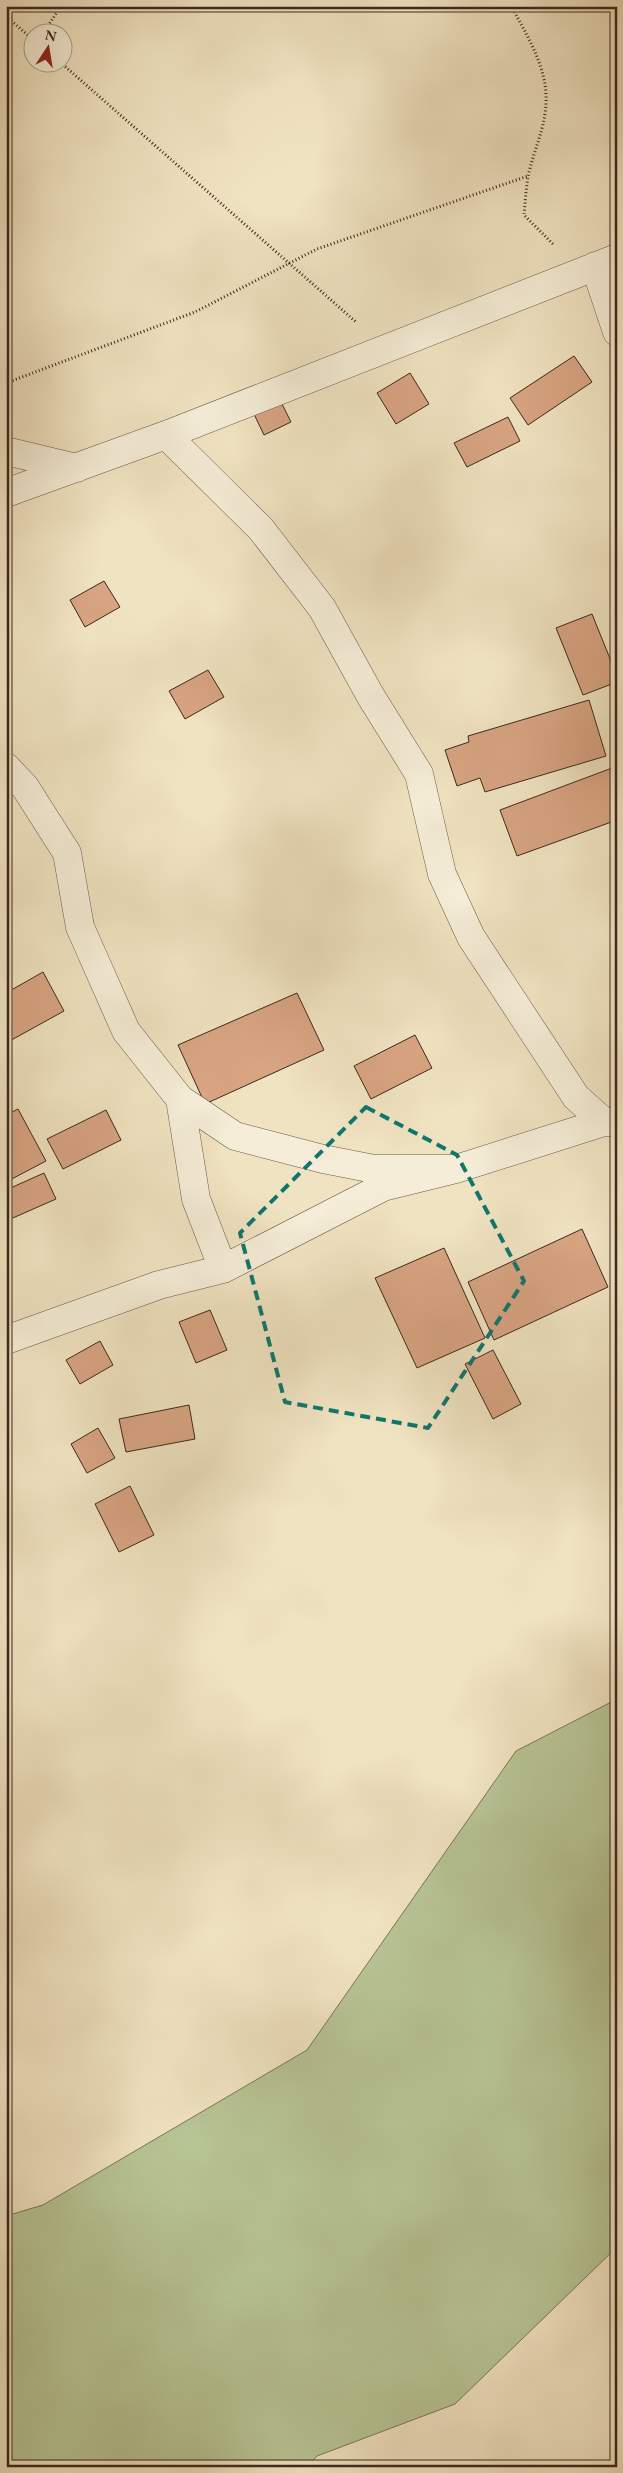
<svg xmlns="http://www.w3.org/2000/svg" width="623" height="2473" font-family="'EB Garamond',serif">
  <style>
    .green { fill: #b7c494; stroke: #7a7658 }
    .building { fill: #d8a482; stroke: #3c281c }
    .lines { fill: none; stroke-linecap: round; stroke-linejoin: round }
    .street-casing { stroke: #695745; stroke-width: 29 }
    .path { stroke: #3c281c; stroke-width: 3; stroke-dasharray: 1 2.5; stroke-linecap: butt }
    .street { stroke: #f5edd7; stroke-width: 28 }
    .marked { fill: none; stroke: #0f766e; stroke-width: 4; stroke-dasharray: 10 6; stroke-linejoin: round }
  </style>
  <rect width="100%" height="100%" fill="#f0e3c1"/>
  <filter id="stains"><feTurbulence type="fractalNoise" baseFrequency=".004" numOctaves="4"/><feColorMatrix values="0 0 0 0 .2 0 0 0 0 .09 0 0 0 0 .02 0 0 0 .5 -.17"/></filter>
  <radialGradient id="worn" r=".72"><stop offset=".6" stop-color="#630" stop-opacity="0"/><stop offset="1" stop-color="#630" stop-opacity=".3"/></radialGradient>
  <path class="green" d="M617 1699V2247L455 2404 317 2456 307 2467H6V2216L43 2205 307 2050 516 1751Z"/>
  <path class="building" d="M574 356 592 382 528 425 510 398Z
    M410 373 429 404 396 424 377 393Z
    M280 400 291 422 264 435 253 412Z
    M508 417 520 441 467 467 454 443Z
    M104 581 120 607 85 627 70 600Z
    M592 614 617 676V682L583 695 556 628Z
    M208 670 224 697 185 719 169 691Z
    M589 700 606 756 485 792 480 778 457 786 445 750 469 742 468 736Z
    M612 768 617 780V820L517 856 500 810Z
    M43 972 64 1011 6 1043V993Z
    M297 993 324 1050 205 1104 178 1045Z
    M415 1035 432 1068 371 1099 354 1066Z
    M18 1109 46 1161 6 1182V1115Z
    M106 1110 121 1140 63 1169 47 1139Z
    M44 1173 56 1199 6 1221V1190Z
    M582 1229 608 1287 494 1340 468 1282Z
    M444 1248 485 1338 417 1368 375 1278Z
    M210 1310 227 1350 196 1363 179 1322Z
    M100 1341 113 1365 80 1384 66 1360Z
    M493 1350 521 1404 493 1419 465 1364Z
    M189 1405 195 1439 126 1452 119 1419Z
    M98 1428 115 1458 87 1473 71 1444Z
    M130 1486 154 1535 119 1552 95 1504Z"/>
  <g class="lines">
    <g class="street-casing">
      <path id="street" d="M595 266 617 332
        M166 435 261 529 322 608 370 695 419 774 442 874 471 937 576 1097 604 1122
        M6 451 77 468
        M6 493 166 435 617 258
        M6 767 25 787 67 853 80 927 126 1031 180 1099 235 1136 323 1159 374 1169H456
        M180 1099 196 1199 223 1269
        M6 1340 159 1285 223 1269 383 1187 456 1169 604 1122H617"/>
    </g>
    <path class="path" d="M511 6C527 35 548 69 546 103 545 129 533 152 528 177 526 190 525 203 524 215L554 245
      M6 16 32 39
      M44 32 61 6
      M60 62 356 322
      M6 383 195 312 317 249 528 176"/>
    <use href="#street" class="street"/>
  </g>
  <path class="marked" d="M366 1107 457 1155 524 1281 428 1428 285 1402 240 1233Z"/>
  <rect width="623" height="2473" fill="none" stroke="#f0e3c1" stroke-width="25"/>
  <rect x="8" y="8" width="608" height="2458" fill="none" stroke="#3c281c" stroke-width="2.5"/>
  <rect x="12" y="12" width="598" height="2448" fill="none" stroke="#3c281c"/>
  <g transform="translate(48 48) rotate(12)"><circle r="24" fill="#f5edd7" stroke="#ab9e8c"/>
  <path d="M0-4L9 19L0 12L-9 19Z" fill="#8f2418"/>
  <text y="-8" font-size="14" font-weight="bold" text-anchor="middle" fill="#3c281c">N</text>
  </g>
  <rect width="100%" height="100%" filter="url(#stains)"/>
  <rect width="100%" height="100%" fill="url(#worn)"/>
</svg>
